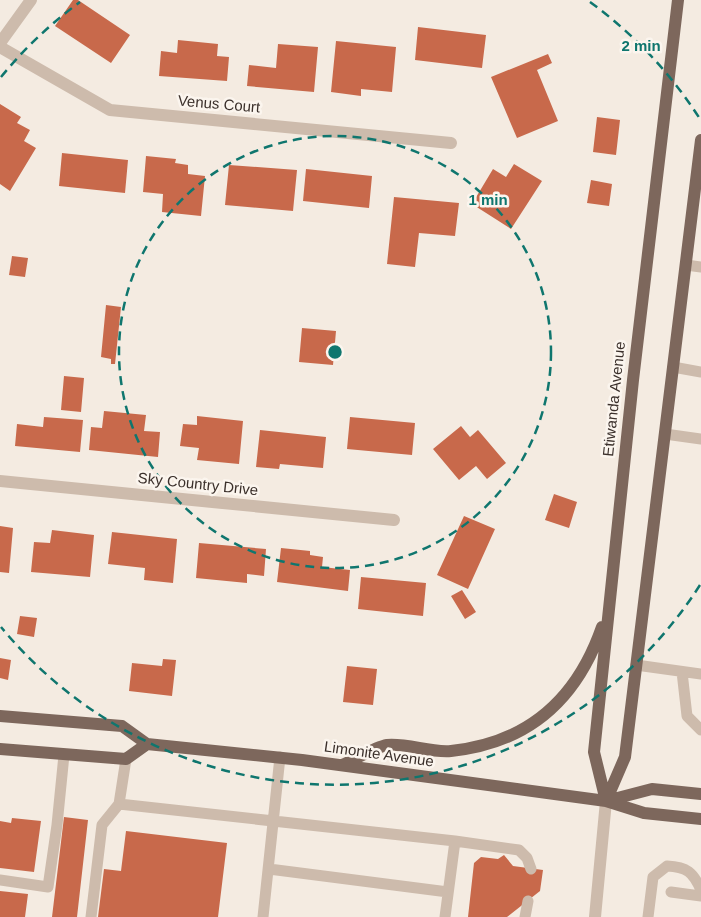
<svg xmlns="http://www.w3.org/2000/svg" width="701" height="917" font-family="Helvetica,sans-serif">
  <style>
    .building { fill: #c8694b }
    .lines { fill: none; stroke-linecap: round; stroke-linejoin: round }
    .service { stroke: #cdbbac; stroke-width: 11 }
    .minor { stroke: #cdbbac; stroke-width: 12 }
    .tertiary { stroke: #cdbbac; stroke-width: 12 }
    .primary { stroke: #7d675c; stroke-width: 12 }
    .ring { fill: none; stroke: #0f766e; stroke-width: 2.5; stroke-dasharray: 9 6 }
    .labels { text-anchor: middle; stroke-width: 5; stroke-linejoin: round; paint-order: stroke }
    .street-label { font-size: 15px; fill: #3b302b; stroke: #fbf5ee }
    .centre { fill: #0f766e; stroke: #fbf5ee; stroke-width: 2.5 }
    .ring-label { font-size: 15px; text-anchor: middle; font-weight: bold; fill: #0f766e; stroke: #fbf5ee; stroke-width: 5; stroke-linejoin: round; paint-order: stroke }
  </style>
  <rect width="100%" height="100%" fill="#f4ebe1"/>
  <path class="building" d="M73 0H78L130 35 111 63 55 26Z
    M418 27 486 35 482 68 415 60Z
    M178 40 218 44 217 56 229 57 227 81 159 76 161 51 177 53Z
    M336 41 396 47 392 92 361 89V96L331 92Z
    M278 44 318 47 314 92 247 86 249 65 276 68Z
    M548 54 552 63 537 70 558 121 517 138 491 77Z
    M0 104 21 117 17 123 30 130 24 141 36 148 10 191 0 184Z
    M597 117 620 120 616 155 593 152Z
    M62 153 128 160 125 193 59 186Z
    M146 156 176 159 175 163 188 165V174L205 176 201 216 162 212 163 194 143 192Z
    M514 164 542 181 511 229 472 204 493 169 506 177Z
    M229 165 297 170 293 211 225 205Z
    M306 169 372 176 369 208 303 201Z
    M591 180 612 184 609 206 587 203Z
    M394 197 459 203 455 236 419 233 415 267 387 264Z
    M12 256 28 258 25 277 9 275Z
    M106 305 121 307 115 364H111V359L101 357Z
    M302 328 336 331 333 365 299 362Z
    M64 376 84 378 81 412 61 410Z
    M104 411 146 415 144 431 160 432 158 457 89 450 91 427 102 428Z
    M197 416 243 421 239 464 197 460 199 448 180 446 183 424 197 425Z
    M44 417 83 420 80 452 15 446 17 424 43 427Z
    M350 417 415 423 412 455 347 449Z
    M461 426 470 437 478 430 506 463 487 479 476 466 459 480 433 449Z
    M260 430 326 437 323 468 280 464 279 469 256 467Z
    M554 494 577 502 569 528 545 520Z
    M464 516 495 529 468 589 437 575Z
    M0 526 13 528 9 573 0 572Z
    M52 530 94 535 90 577 31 572 34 542 50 543Z
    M112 532 177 539 173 583 144 580 145 568 108 564Z
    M199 543 266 549 264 576 247 574V583L196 578Z
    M281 548 310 551V555L323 557 322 567 350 570 348 591 277 582Z
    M361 577 426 583 423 616 358 609Z
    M462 590 476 612 465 619 451 596Z
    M20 616 37 618 34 637 17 634Z
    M0 658 11 660 8 680 0 678Z
    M163 659 176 660 172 696 129 691 132 663 162 666Z
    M347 666 377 669 373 705 343 702Z
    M64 817 88 820 77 917H52Z
    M12 818 41 821 34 872 0 868V821L11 823Z
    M126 831 227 843 218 917H98L104 869 121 871Z
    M504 855 513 866 543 870 540 891 507 917H468L474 863 481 857 498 859Z
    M0 891 28 894 25 917H0Z"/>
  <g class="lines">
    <path class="service" d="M686 265 701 267
      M673 367 701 372
      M665 434 701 439
      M636 665 701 674
      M682 672 687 716 701 730
      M119 804 455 841 445 917
      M455 841 519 850 527 858 531 869
      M269 869 448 892
      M0 880 48 887 57 825 64 755
      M671 892 701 896
      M91 917 102 825 119 804 126 759
      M263 917 280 757
      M525 917 528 901
      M648 917 653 877 667 866C687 867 693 872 701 890"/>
    <path class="minor" d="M0 43 31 0
      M0 47 110 110 451 143
      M0 481 394 520"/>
    <path class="tertiary" d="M595 917 606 801"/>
    <path class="primary" d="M0 716 122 726 147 744 302 760 606 801 644 813 701 819
      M0 749 126 759 147 744
      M342 765C354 760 375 747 387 745 408 743 430 753 451 751 529 743 577 699 602 627
      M606 801 594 752 633 380 678 0
      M606 801 625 757 701 140
      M606 801 652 789 701 794"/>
  </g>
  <g class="ring">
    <circle cx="335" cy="352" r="216"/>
    <path d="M700 585A433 433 0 0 1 1 627M1 77A433 433 0 0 1 80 2M590 2A433 433 0 0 1 700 119"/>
  </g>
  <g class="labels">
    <g class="street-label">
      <text transform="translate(219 104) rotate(5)" y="5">Venus Court</text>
      <text transform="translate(614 399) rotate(-84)" y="5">Etiwanda Avenue</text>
      <text transform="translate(198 484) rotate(6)" y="5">Sky Country Drive</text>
      <text transform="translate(379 754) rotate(8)" y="5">Limonite Avenue</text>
    </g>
  </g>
  <circle cx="335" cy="352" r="8" class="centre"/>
  <g class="ring-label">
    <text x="641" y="51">2 min</text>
    <text x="488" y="205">1 min</text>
  </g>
</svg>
